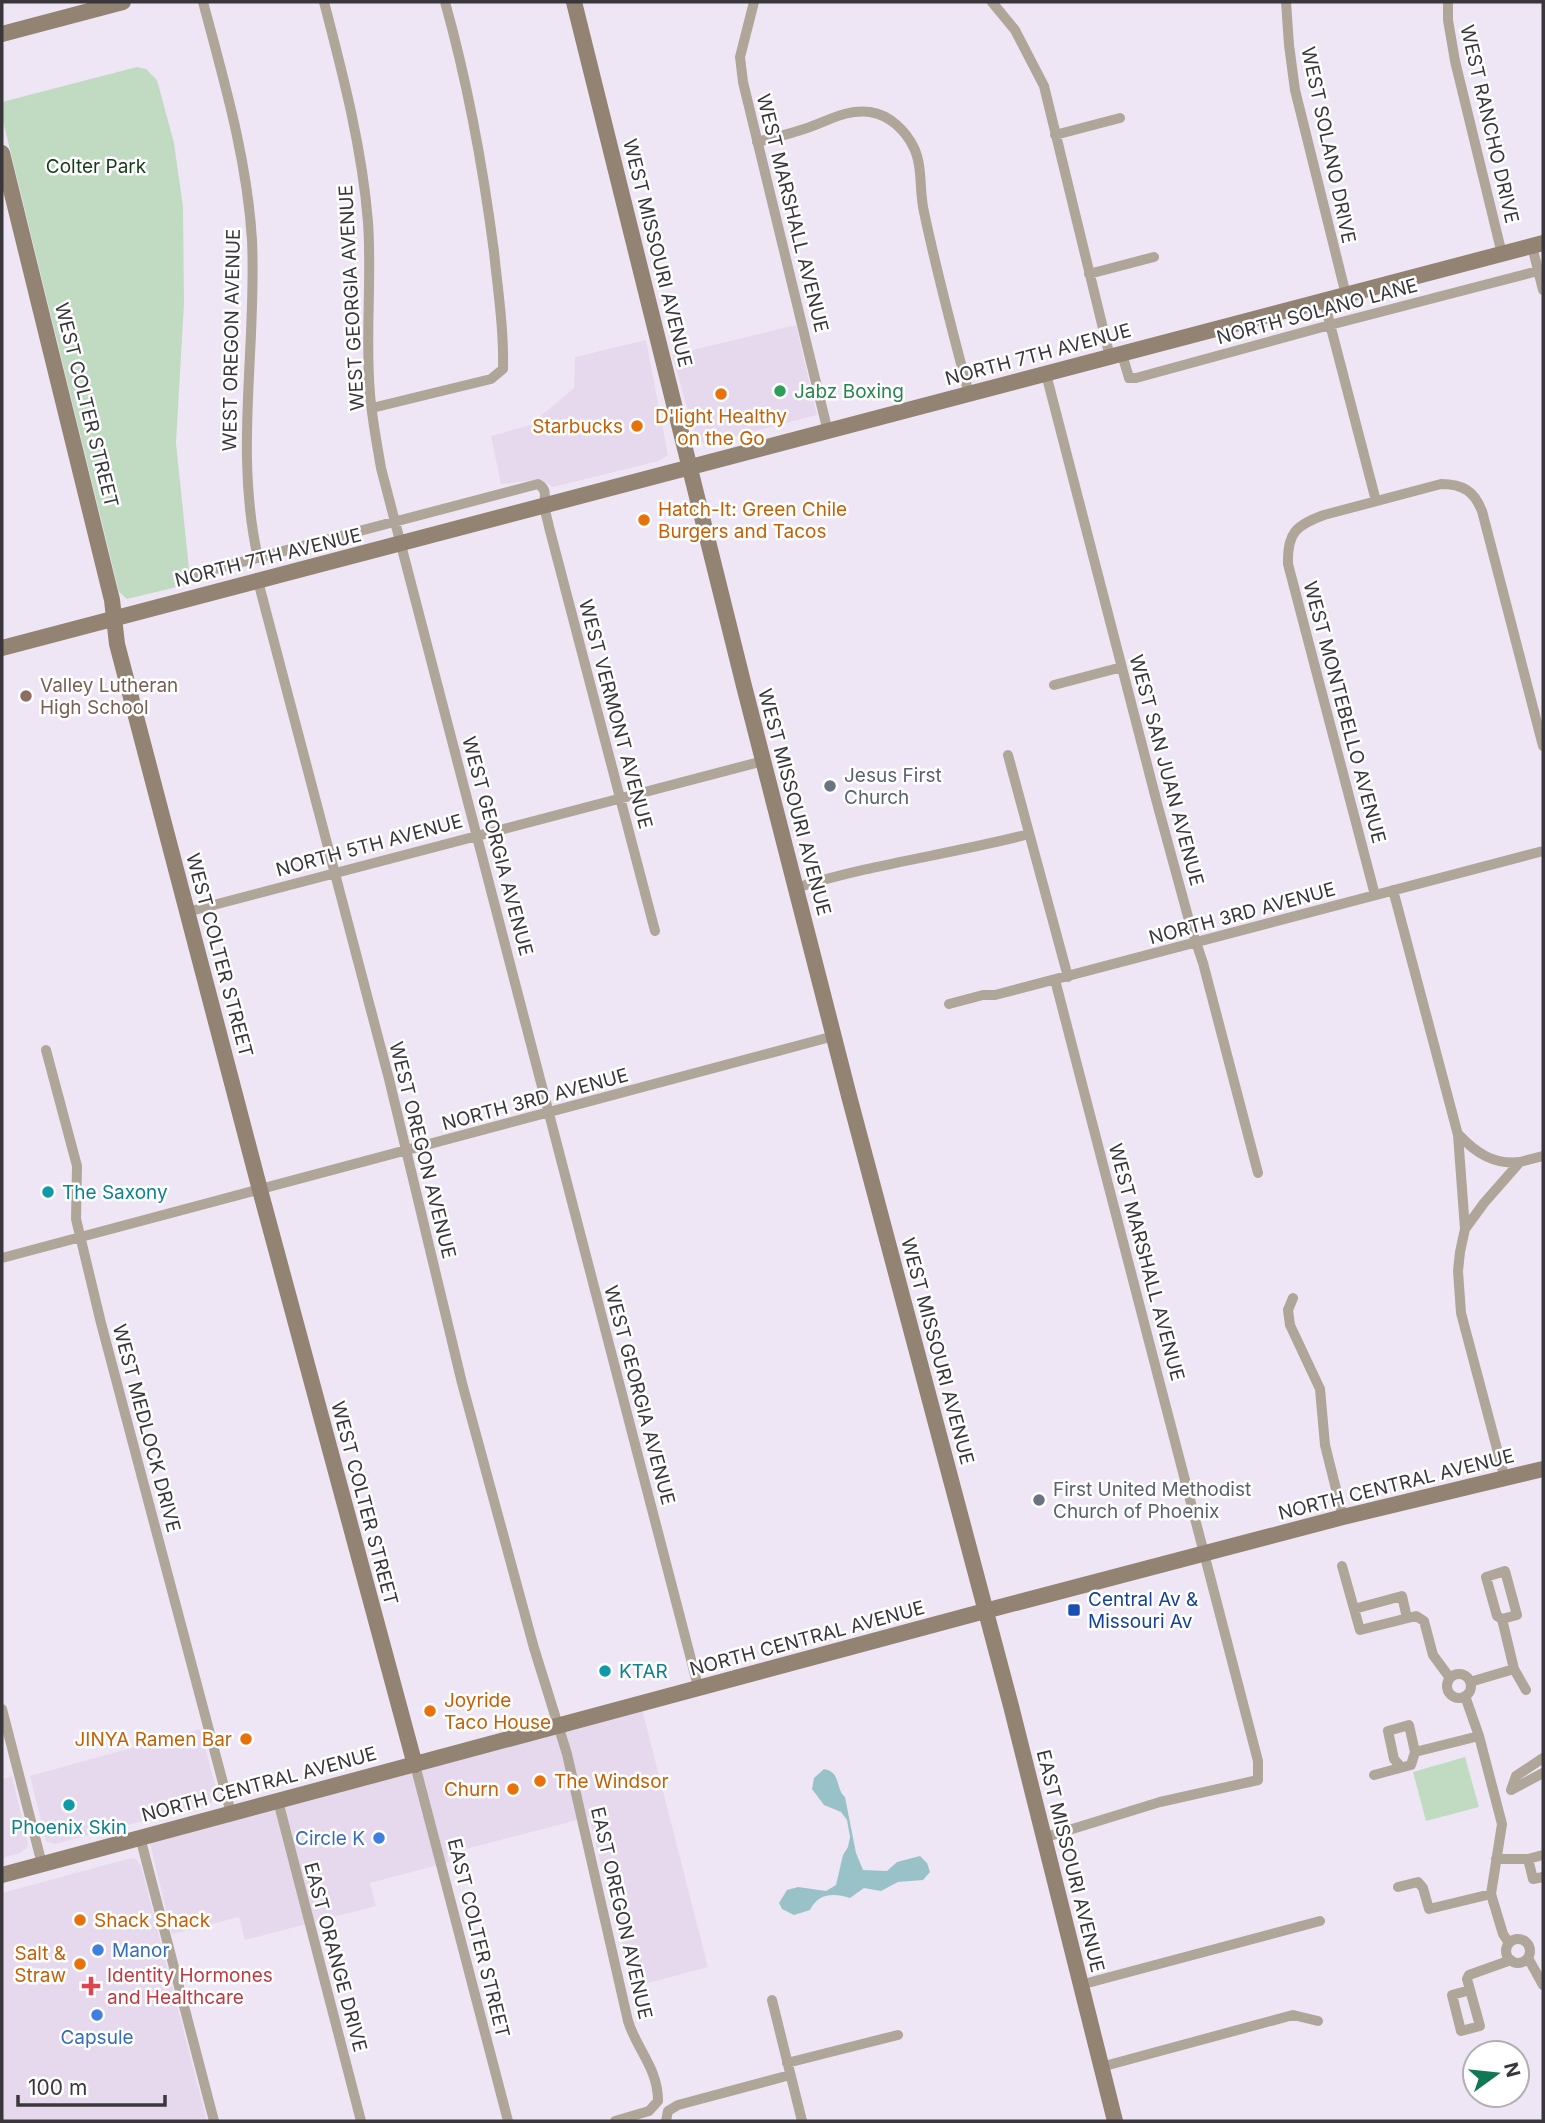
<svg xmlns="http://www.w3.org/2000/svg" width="1545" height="2123" font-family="Inter,sans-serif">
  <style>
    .built { fill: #e6d9ed }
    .green { fill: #c1dbc2 }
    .water { fill: #99c2c8 }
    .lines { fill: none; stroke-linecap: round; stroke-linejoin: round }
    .street { stroke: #afa599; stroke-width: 10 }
    .secondary { stroke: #928373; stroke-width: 16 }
    .leisure-dot { fill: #2e9e5b; stroke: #fff; stroke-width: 2.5 }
    .food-dot { fill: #e8710a; stroke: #fff; stroke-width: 2.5 }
    .education-dot { fill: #8d6e63; stroke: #fff; stroke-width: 2.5 }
    .worship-dot { fill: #6b7280; stroke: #fff; stroke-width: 2.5 }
    .culture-dot { fill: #0f9aa8; stroke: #fff; stroke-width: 2.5 }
    .transit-dot { fill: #1a4fb4; stroke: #fff; stroke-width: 2.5 }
    .shop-dot { fill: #3f7fe0; stroke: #fff; stroke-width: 2.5 }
    .health-dot { fill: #e0444e; stroke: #fff; stroke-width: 2.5 }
    .labels { text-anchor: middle; stroke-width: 5; stroke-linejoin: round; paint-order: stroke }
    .street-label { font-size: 19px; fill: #3a373c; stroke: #fff }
    .park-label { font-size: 19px; fill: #143c19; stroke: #fff }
    .leisure-label { font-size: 19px; fill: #27864d; stroke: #fff; text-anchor: start }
    .food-label { font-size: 19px; fill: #c56008; stroke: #fff; text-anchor: end }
    .education-label { font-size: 19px; fill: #785e54; stroke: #fff; text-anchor: start }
    .worship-label { font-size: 19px; fill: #5b616d; stroke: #fff; text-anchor: start }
    .culture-label { font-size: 19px; fill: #0d838f; stroke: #fff; text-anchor: start }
    .transit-label { font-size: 19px; fill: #164399; stroke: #fff; text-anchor: start }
    .shop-label { font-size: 19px; fill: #366cbe; stroke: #fff; text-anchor: end }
    .health-label { font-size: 19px; fill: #be3a42; stroke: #fff; text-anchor: start }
  </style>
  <rect width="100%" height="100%" fill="#efe6f5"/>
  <path class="built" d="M796 325 817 415 706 444 696 439 672 355Z
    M646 340 668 455 659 461 553 487 541 479 501 484 491 436 530 425 574 388 575 357Z
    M641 1705 708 1967 633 1987 589 1817 447 1854 449 1862 370 1883 376 1906 245 1940 239 1917 172 1934 148 1835Z
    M200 1729 217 1792V1797L211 1803 55 1844 46 1841 30 1776Z
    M12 1776 28 1843 27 1848 20 1853 2 1858V1779Z
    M131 1858 136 1859 141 1866 207 2121H2V1893Z"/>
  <path class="green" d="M137 67 146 69 157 80 174 143 183 207 184 303 176 443 189 569 185 585 127 599 119 592 2 117V102Z
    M1465 1757 1479 1807 1426 1821 1413 1772Z"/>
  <path class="water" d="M824 1769C841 1772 835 1788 845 1797L856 1853 863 1870 887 1871 897 1862 920 1856 927 1863 930 1872 923 1880 898 1882 881 1891 864 1888 850 1898C833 1893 819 1893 810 1910L794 1915 782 1909 779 1903 787 1890 798 1887 826 1891 836 1885 843 1855 848 1847 850 1837 847 1820 841 1812 824 1805 812 1789 814 1778Z"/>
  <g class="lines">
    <path class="street" d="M203 2C224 81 247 158 252 240 257 346 234 452 258 558
      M324 2C343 75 362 147 368 222 372 279 365 337 370 394 372 419 377 444 381 468L699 1690
      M754 2 740 57 743 82 828 432
      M992 2 1015 30 1044 86 1110 357
      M1286 2 1289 45 1295 90 1346 295
      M1448 2V20L1455 61 1502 254
      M1055 135 1120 118
      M757 142C773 138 789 134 804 129 827 122 844 109 870 112 890 115 906 131 914 148 923 167 919 191 924 212 937 273 953 334 969 394
      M1532 246 1543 290
      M1089 274 1154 257
      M1324 301 1376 501
      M1122 354 1129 378H1136L1330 325 1538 271
      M1046 374 1157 803 1190 924 1203 963 1258 1173
      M372 408 491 379 503 369C504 330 498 291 494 252 483 167 468 84 445 2
      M196 574 538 484C549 490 543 499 545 510 546 516 548 521 549 527L655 931
      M258 581 389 1079 462 1383 534 1648 567 1754 628 2021C637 2050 658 2068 658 2101L649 2111 615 2121
      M1054 685 1122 667
      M1008 755 1068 977
      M796 888C872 864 952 854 1029 834
      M1393 890 1458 1135 1465 1229 1460 1252 1458 1271 1461 1313 1505 1479
      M1375 895 1288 564C1287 533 1296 525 1324 515L1441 484C1463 484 1474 491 1482 511L1543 746
      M187 912 763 761
      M949 1004 983 995H995L1543 851
      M46 1050 77 1166 76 1219 101 1323 231 1813
      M1459 1135C1476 1153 1494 1165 1520 1162
      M1465 1229 1484 1203 1520 1162 1543 1156
      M2 1258 834 1036
      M1293 1298 1288 1310 1290 1325 1320 1389 1325 1445 1343 1517
      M1342 1566 1360 1630 1416 1616 1424 1621 1433 1655 1450 1678
      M1354 1609 1402 1596 1407 1618
      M1502 1619 1517 1615 1505 1571 1486 1577 1497 1616 1502 1619 1514 1669
      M1447 1686a12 12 0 1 1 24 0a12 12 0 1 1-24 0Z
      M1470 1682 1514 1669 1526 1690
      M1465 1696 1479 1736 1502 1824 1491 1894 1503 1934 1509 1943
      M2 1709 42 1864
      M1543 1758 1516 1776 1511 1790 1543 1773
      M415 1765 508 2121
      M1401 1767 1394 1759 1388 1731 1409 1725 1415 1752 1479 1736
      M1374 1775 1411 1765 1415 1752
      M278 1801 361 2121
      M140 1837 214 2121
      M1043 1838 1160 1802 1258 1780V1761L1055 980
      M1496 1859H1528L1543 1855
      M1528 1859 1533 1879 1543 1877
      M1398 1887 1418 1882 1423 1888 1429 1909 1491 1894
      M1506 1951a12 12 0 1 1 24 0a12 12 0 1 1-24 0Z
      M1528 1958 1543 1985
      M1080 1985 1320 1921
      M1470 1990 1452 1995 1461 2031 1480 2026 1467 1979 1469 1975 1511 1960
      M772 2000 802 2121
      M787 2063 898 2035
      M1101 2067 1293 2015 1318 2021
      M666 2121 668 2111 678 2105 790 2075"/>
    <path class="secondary" d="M574 2 744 686 849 1096 1011 1706 1115 2121
      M2 34 123 2
      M2 153 112 600 117 644 260 1190 415 1765
      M2 648 1543 243
      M2 1875 985 1611 1343 1517 1543 1469"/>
  </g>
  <circle class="leisure-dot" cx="780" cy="391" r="7"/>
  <g class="food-dot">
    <circle cx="721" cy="394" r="7"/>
    <circle cx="637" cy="426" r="7"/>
    <circle cx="644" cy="520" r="7"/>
    <circle cx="430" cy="1711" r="7"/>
    <circle cx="246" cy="1739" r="7"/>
    <circle cx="540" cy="1781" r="7"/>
    <circle cx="513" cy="1789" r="7"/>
    <circle cx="80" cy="1920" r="7"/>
    <circle cx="80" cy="1964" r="7"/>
  </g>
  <circle class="education-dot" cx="26" cy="696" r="7"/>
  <g class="worship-dot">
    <circle cx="830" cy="786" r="7"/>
    <circle cx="1039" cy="1500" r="7"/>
  </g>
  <g class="culture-dot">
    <circle cx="48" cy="1192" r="7"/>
    <circle cx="605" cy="1671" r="7"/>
    <circle cx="69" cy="1805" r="7"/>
  </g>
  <rect class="transit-dot" x="1067" y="1603" width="14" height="14" rx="3.5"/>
  <g class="shop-dot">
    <circle cx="379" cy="1838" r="7"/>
    <circle cx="98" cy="1950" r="7"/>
    <circle cx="97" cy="2015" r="7"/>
  </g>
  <path class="health-dot" d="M87.5 1975.5h7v7h7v7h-7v7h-7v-7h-7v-7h7z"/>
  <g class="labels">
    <g class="street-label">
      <text transform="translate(1490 124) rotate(77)" y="7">WEST RANCHO DRIVE</text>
      <text transform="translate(1329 145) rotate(78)" y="7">WEST SOLANO DRIVE</text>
      <text transform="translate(793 213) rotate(76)" y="7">WEST MARSHALL AVENUE</text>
      <text transform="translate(658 253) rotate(76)" y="7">WEST MISSOURI AVENUE</text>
      <text transform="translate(351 298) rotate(-93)" y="7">WEST GEORGIA AVENUE</text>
      <text transform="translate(1317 311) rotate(-15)" y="7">NORTH SOLANO LANE</text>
      <text transform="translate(231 340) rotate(-89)" y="7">WEST OREGON AVENUE</text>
      <text transform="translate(1038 354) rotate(-15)" y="7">NORTH 7TH AVENUE</text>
      <text transform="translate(87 405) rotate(76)" y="7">WEST COLTER STREET</text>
      <text transform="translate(268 557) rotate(-14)" y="7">NORTH 7TH AVENUE</text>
      <text transform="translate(1345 712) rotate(75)" y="7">WEST MONTEBELLO AVENUE</text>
      <text transform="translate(616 714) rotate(75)" y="7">WEST VERMONT AVENUE</text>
      <text transform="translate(1167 770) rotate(75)" y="7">WEST SAN JUAN AVENUE</text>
      <text transform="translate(795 802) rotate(75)" y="7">WEST MISSOURI AVENUE</text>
      <text transform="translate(369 845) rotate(-15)" y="7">NORTH 5TH AVENUE</text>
      <text transform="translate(498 846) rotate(75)" y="7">WEST GEORGIA AVENUE</text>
      <text transform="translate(1242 913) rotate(-15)" y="7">NORTH 3RD AVENUE</text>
      <text transform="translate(220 955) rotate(75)" y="7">WEST COLTER STREET</text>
      <text transform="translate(535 1099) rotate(-15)" y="7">NORTH 3RD AVENUE</text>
      <text transform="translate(423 1150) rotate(76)" y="7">WEST OREGON AVENUE</text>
      <text transform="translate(1147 1262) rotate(75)" y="7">WEST MARSHALL AVENUE</text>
      <text transform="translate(938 1351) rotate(75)" y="7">WEST MISSOURI AVENUE</text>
      <text transform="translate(640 1395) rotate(75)" y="7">WEST GEORGIA AVENUE</text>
      <text transform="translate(147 1428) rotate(75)" y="7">WEST MEDLOCK DRIVE</text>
      <text transform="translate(1396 1484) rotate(-14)" y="7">NORTH CENTRAL AVENUE</text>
      <text transform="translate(365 1503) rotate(75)" y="7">WEST COLTER STREET</text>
      <text transform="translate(807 1638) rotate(-15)" y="7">NORTH CENTRAL AVENUE</text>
      <text transform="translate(259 1784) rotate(-15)" y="7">NORTH CENTRAL AVENUE</text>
      <text transform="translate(1071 1861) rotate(76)" y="7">EAST MISSOURI AVENUE</text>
      <text transform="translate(622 1913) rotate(77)" y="7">EAST OREGON AVENUE</text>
      <text transform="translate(479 1938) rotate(76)" y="7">EAST COLTER STREET</text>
      <text transform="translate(336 1957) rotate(75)" y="7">EAST ORANGE DRIVE</text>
    </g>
    <g class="park-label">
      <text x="96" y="173">Colter Park</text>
    </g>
    <g class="leisure-label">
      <text x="794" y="398">Jabz Boxing</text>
    </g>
    <g class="food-label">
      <text x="721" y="423" text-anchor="middle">D'light Healthy<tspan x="721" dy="22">on the Go</tspan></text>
      <text x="623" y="433">Starbucks</text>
      <text x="658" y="516" text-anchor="start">Hatch-It: Green Chile<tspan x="658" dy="22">Burgers and Tacos</tspan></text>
      <text x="444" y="1707" text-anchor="start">Joyride<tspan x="444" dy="22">Taco House</tspan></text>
      <text x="232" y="1746">JINYA Ramen Bar</text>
      <text x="554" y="1788" text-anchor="start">The Windsor</text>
      <text x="499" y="1796">Churn</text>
      <text x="94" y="1927" text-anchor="start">Shack Shack</text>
      <text x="66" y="1960">Salt &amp;<tspan x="66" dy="22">Straw</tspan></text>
    </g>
    <g class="education-label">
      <text x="40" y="692">Valley Lutheran<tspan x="40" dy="22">High School</tspan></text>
    </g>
    <g class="worship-label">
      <text x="844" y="782">Jesus First<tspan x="844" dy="22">Church</tspan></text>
      <text x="1053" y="1496">First United Methodist<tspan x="1053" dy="22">Church of Phoenix</tspan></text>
    </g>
    <g class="culture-label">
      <text x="62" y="1199">The Saxony</text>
      <text x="619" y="1678">KTAR</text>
      <text x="69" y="1834" text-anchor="middle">Phoenix Skin</text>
    </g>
    <g class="transit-label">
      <text x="1088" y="1606">Central Av &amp;<tspan x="1088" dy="22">Missouri Av</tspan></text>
    </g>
    <g class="shop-label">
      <text x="365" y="1845">Circle K</text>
      <text x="112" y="1957" text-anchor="start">Manor</text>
      <text x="97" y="2044" text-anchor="middle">Capsule</text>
    </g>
    <g class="health-label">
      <text x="107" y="1982">Identity Hormones<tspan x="107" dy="22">and Healthcare</tspan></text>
    </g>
  </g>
  <rect width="1545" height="2123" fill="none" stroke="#3a373c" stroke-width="7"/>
  <g transform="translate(1496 2074) rotate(75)"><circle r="33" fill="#ffffff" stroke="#b0afb1" stroke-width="2"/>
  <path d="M0-5L12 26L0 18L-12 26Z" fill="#107852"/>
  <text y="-10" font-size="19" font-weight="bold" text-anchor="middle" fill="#3a373c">N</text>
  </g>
  <path d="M18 2095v10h147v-10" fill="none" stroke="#3a373c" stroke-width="3.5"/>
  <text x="28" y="2095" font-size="21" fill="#3a373c" stroke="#ffffff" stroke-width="5" paint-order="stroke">100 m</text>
</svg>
